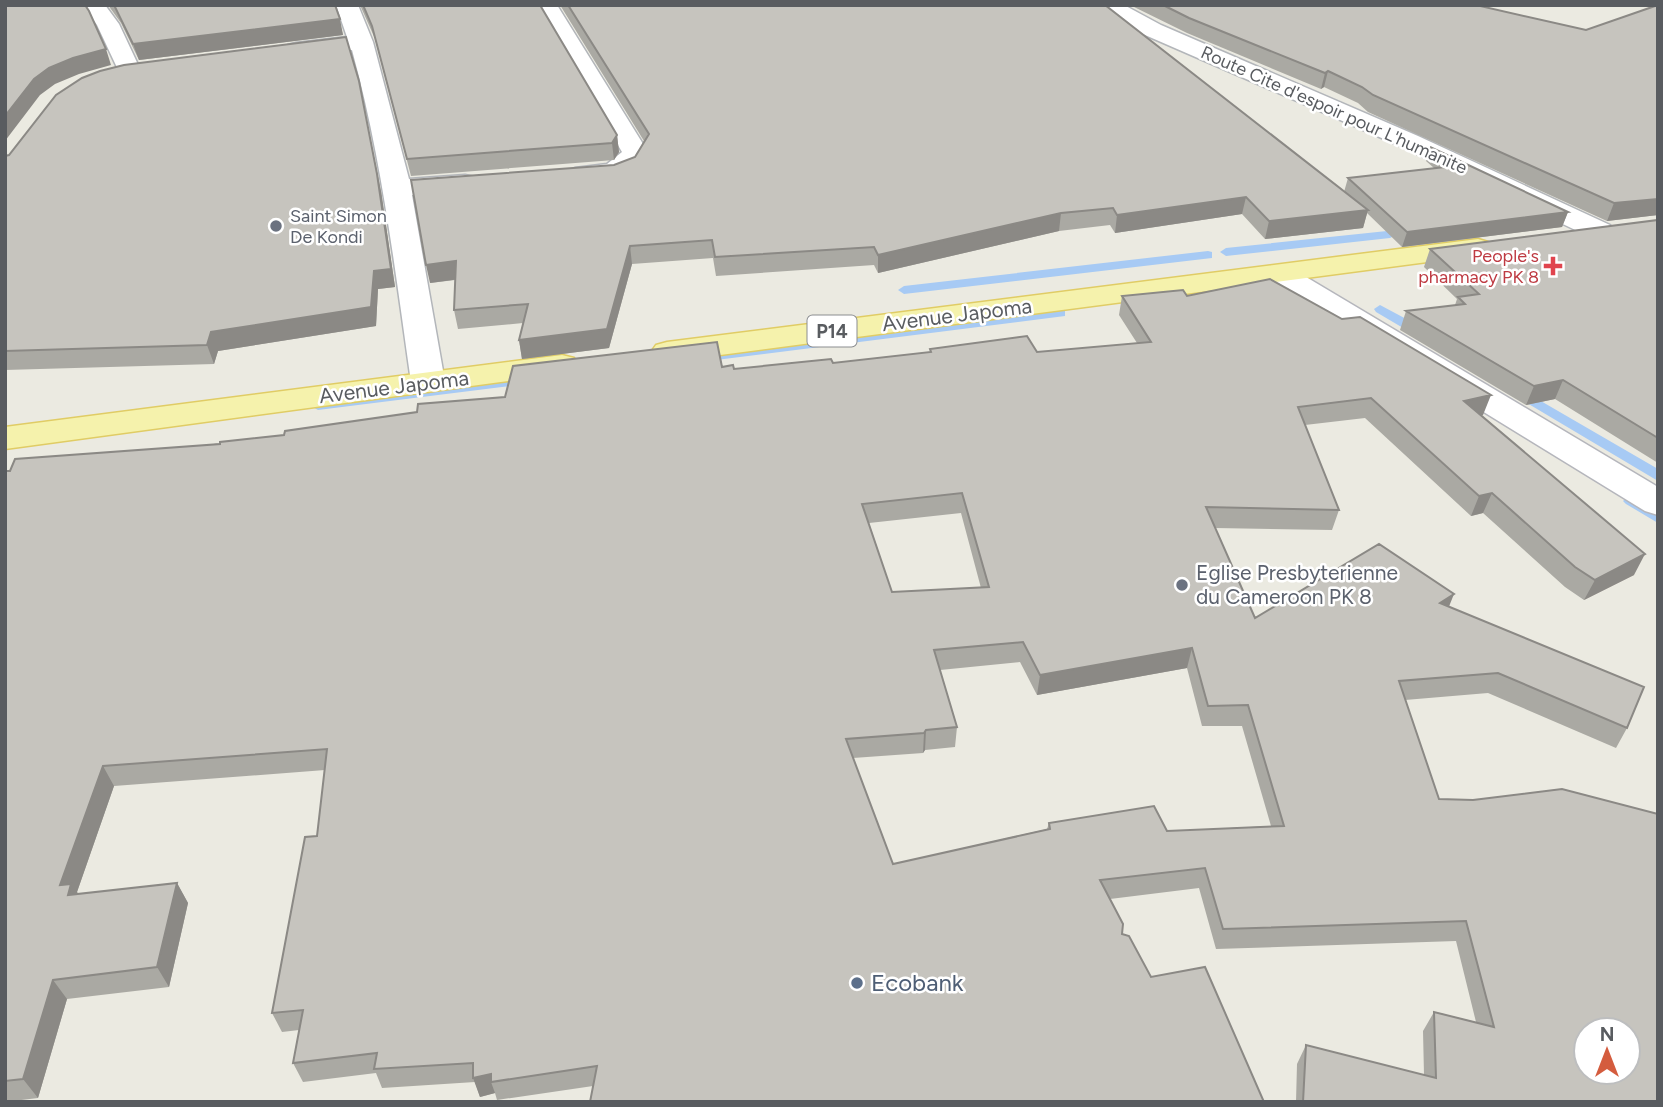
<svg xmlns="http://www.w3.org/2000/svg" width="1663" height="1107" font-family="Figtree,sans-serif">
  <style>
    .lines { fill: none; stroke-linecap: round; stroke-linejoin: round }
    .stream { fill: #a7caf4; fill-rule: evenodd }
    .street-casing { stroke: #b3b6ba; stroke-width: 3 }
    .secondary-casing { stroke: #b5b6bc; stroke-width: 3 }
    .primary-casing { stroke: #e0cc65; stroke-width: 3 }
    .street { fill: #fff; fill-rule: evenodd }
    .secondary { fill: #fff; fill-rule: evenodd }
    .primary { fill: #f5f2ac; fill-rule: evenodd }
    .wall { fill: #aaa9a3; fill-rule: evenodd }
    .shaded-wall { fill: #8b8985 }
    .building { fill: #c6c4be; stroke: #8b8985; stroke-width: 2; fill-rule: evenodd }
    .worship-dot { fill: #6b7280; stroke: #fff; stroke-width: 2.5 }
    .health-dot { fill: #e0444e; stroke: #fff; stroke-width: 2.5 }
    .service-dot { fill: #5c6f8a; stroke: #fff; stroke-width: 2.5 }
    .labels { text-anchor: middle; stroke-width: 5; stroke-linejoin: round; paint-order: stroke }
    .far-street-label { font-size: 18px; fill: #595c60; stroke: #fff }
    .far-worship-label { font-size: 18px; fill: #5b616d; stroke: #fff; text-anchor: start }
    .far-health-label { font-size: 18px; fill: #be3a42; stroke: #fff; text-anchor: end }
    .shield { fill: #fff; stroke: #8b8d90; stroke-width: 2 }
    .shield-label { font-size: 19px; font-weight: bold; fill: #595c60 }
    .street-label { font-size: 21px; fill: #595c60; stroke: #fff }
    .worship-label { font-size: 21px; fill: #5b616d; stroke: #fff; text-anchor: start }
    .near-service-label { font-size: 24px; fill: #4e5e75; stroke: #fff; text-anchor: start }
  </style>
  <rect width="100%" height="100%" fill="#ebeae1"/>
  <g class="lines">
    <path class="stream" d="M1406 223 1412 226 1410 228 1390 238 1226 256 1220 252 1226 248 1387 231Z
      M1208 251 1212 252V258L904 294 898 290 904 286Z
      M1380 305 1425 329 1426 332 1420 336 1415 335 1376 312 1374 309Z
      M1060 309 1065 310V316L700 362 693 358 700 354Z
      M529 376 534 377 536 380 534 383 318 410 311 406 318 402Z
      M1520 389 1658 469V481L1515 396 1513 393 1515 390Z
      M1631 496 1658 511V523L1626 504 1623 501 1626 498Z"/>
    <g class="street-casing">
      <path id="street" d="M83 5H105L119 24 141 71 137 76H121L97 25Z
        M336 5H358L373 42 409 179 465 175 475 177 479 183 475 189 412 195 445 382 440 389 428 392 416 389 411 382C395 270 382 159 352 50L296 57 288 55 284 50 288 45 296 43 347 37Z
        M535 5H557L648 152C631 179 606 187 575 180L571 174 575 168 607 164 622 152Z
        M1097 5H1124L1161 25 1418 136 1610 225 1614 231 1610 237 1600 240 1590 237 1400 146 1145 35 1100 10Z"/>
    </g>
    <g class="secondary-casing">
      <path id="secondary" d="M1280 265 1291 268 1658 487V515L1645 511 1269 280 1265 274 1269 268Z"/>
    </g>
    <g class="primary-casing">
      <path id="primary" d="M1478 239 1488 242 1493 248 1488 254 667 362 656 359 651 352 656 345 667 342Z
        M562 355 574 358 578 365 574 372 5 449V427Z"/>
    </g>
    <use href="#street" class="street"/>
    <use href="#secondary" class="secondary"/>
    <use href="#primary" class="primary"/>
  </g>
  <path class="wall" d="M108 5H335L343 35 139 60 121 23Z
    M360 5H540L617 135 619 152 614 160 411 176 376 41Z
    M560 5H1105L1344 192 1348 178 1434 168 1426 161 1430 147 1568 212 1562 227 1402 247 1367 213 1363 228 1265 239 1242 214 1115 233 1110 225 1059 231 878 273 874 265 716 276 713 258 632 264 609 348 522 359 519 340 523 323 458 329 454 310 455 280 430 283 614 165 635 157 644 141Z
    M1130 5H1481V6L1586 30 1658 5V215L1607 221 1368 112 1358 103 1324 87 1321 89 1187 33Z
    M5 156 381 191 395 287 378 289 376 326 218 351 214 364 5 370Z
    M1658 220V463L1555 399 1526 405 1400 330 1406 311 1455 305 1457 299 1424 267 1430 249Z
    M1122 296H1187L1483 415H1481L1634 575 1584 600 1565 587 1483 513 1471 516 1365 418 1305 425 1339 510 1332 530 1215 528 1255 618 1449 606 1627 728 1616 748 1488 693 1405 700 1439 799 1658 1102H1296L1297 1064 1306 1045 1424 1075 1423 1031 1434 1012 1476 1022 1456 941 1216 949 1199 888 1110 899 593 1086 497 1100 495 1093 480 1097 475 1082 382 1088 376 1073 303 1082 293 1063 299 1030 282 1032 272 1013 317 836 325 770 114 786 77 892 78 894 177 883 188 903 169 987 67 999 38 1098 5 1102V471L284 435 505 397 722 367 734 369 833 363 930 352V349L1037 352 1137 343 1119 315ZM961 513 981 588 892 592 869 523ZM1020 662 1037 695 1187 668 1202 726H1242L1271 826 1167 831 1049 823 1047 829 893 864 853 758 923 753 925 750 955 747 957 727 940 670Z"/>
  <path class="shaded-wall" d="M340 19 343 35 139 60 133 44Z
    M106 49 111 65 79 74 55 84 40 95 5 141V116L34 79 49 68 73 58Z
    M1328 71 1324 87 1321 89 1325 73Z
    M362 98 381 191 395 287 378 289 376 326 218 351 214 364 207 345 211 332Z
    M617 135 619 152 614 160 612 143Z
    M1246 197 1242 214 1115 233 1117 215Z
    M1658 199V215L1607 221 1614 203Z
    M1368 210 1363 228 1265 239 1269 221Z
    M1568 212 1562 227 1402 247 1407 232Z
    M1061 213 1059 231 878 273V255Z
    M630 246 632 264 609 348 522 359 519 340Z
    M456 261 460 279 430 283 426 265Z
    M1563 380 1555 399 1526 405 1534 386Z
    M1491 395 1483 415 1457 420 1464 401Z
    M1492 493 1483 513 1471 516 1479 496Z
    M1645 554 1634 575 1584 600 1595 580Z
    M1454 594 1446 614 1440 603Z
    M1192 648 1187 668 1037 695 1040 675Z
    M926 730 925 750 923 753 924 733Z
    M103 766 114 786 77 892 84 904 72 905 60 885Z
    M177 883 188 903 169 987 157 967Z
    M53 980 67 999 38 1098 23 1079Z
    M491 1074V1082L495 1093 480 1097 473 1078Z"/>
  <path class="building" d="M5 5H85L89 11 106 49 73 58 49 68 34 79 5 116Z
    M114 5H335L340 19 133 44Z
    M363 5H540L617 135 612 143 407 159 372 26Z
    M568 5H1105L1368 210 1269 221 1246 197 1117 215 1113 208 1061 213 878 255 874 247 715 257 712 240 630 246 607 329 519 340 528 304 454 310 456 261 426 265 411 180 614 165 635 157 649 134Z
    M1163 5H1481L1480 6 1586 30 1658 5V199L1614 203 1373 95 1362 87 1328 71 1325 73 1189 18Z
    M346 37 359 81 377 174 391 269 374 271 371 307 211 332 207 345 5 351V156L9 155 56 95 82 78 100 71 124 65Z
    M1430 147 1568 212 1407 232 1348 178 1454 166Z
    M1658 220V438L1563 380 1534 386 1406 311 1465 304 1458 297 1479 294 1430 249Z
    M1270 279 1342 319 1360 317 1491 395 1464 401 1645 554 1595 580 1575 567 1492 493 1479 496 1371 398 1298 407 1339 510 1206 507 1255 618 1379 544 1454 594 1440 603 1644 687 1627 728 1498 673 1399 681 1439 799 1473 800 1562 789 1658 814V1102H1303L1306 1045 1436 1078 1434 1012 1494 1027 1466 921 1223 929 1205 868 1100 880 1123 924 1122 934 1129 936 1151 977 1205 967 1264 1102H590L597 1066 491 1082V1074L473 1078V1063L374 1069 377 1053 293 1063 303 1010 272 1013 305 837 317 836 327 749 103 766 60 885 71 884 68 895 177 883 157 967 53 980 23 1079 5 1081V471H10L15 459 220 444V442L284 435 285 431 417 412 418 404 505 397 513 366 717 342 722 367 733 365 734 369 831 359 833 363 931 352 930 349 1027 336 1037 352 1151 342 1122 296 1183 290 1187 296ZM962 493 989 587 892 592 862 504ZM1023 642 1040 675 1192 648 1208 706 1248 705 1284 826 1167 831 1154 806 1049 823 1050 829 893 864 846 739 924 733 926 730 957 727 934 650ZM1586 1030H1628V1072H1586Z"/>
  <g class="worship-dot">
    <circle cx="276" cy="226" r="7"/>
    <circle cx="1182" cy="585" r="7"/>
  </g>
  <path class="health-dot" d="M1549.5 255.5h7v7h7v7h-7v7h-7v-7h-7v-7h7z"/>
  <circle class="service-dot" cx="857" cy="983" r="7"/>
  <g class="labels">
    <g class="far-street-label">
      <text transform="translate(1334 110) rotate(24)" y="6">Route Cite d'espoir pour L'humanite</text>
    </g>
    <g class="far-worship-label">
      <text x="290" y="222">Saint Simon<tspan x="290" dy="21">De Kondi</tspan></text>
    </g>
    <g class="far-health-label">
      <text x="1539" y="262">People's<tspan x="1539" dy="21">pharmacy PK 8</tspan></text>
    </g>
    <rect class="shield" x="807.5" y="315.5" width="49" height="31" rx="5"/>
    <g class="shield-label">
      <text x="832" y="338">P14</text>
    </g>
    <g class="street-label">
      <text transform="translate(957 315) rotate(-7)" y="7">Avenue Japoma</text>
      <text transform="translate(394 387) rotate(-7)" y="7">Avenue Japoma</text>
    </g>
    <g class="worship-label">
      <text x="1196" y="580">Eglise Presbyterienne<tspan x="1196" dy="24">du Cameroon PK 8</tspan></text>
    </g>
    <g class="near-service-label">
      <text x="871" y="991">Ecobank</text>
    </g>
  </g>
  <rect width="1663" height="1107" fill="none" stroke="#595c60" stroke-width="14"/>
  <g transform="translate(1607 1051)"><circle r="33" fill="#ffffff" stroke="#bdbebf" stroke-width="2"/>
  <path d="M0-5L12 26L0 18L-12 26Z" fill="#d45c3e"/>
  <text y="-10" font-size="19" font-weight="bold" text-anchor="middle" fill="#595c60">N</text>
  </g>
</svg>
